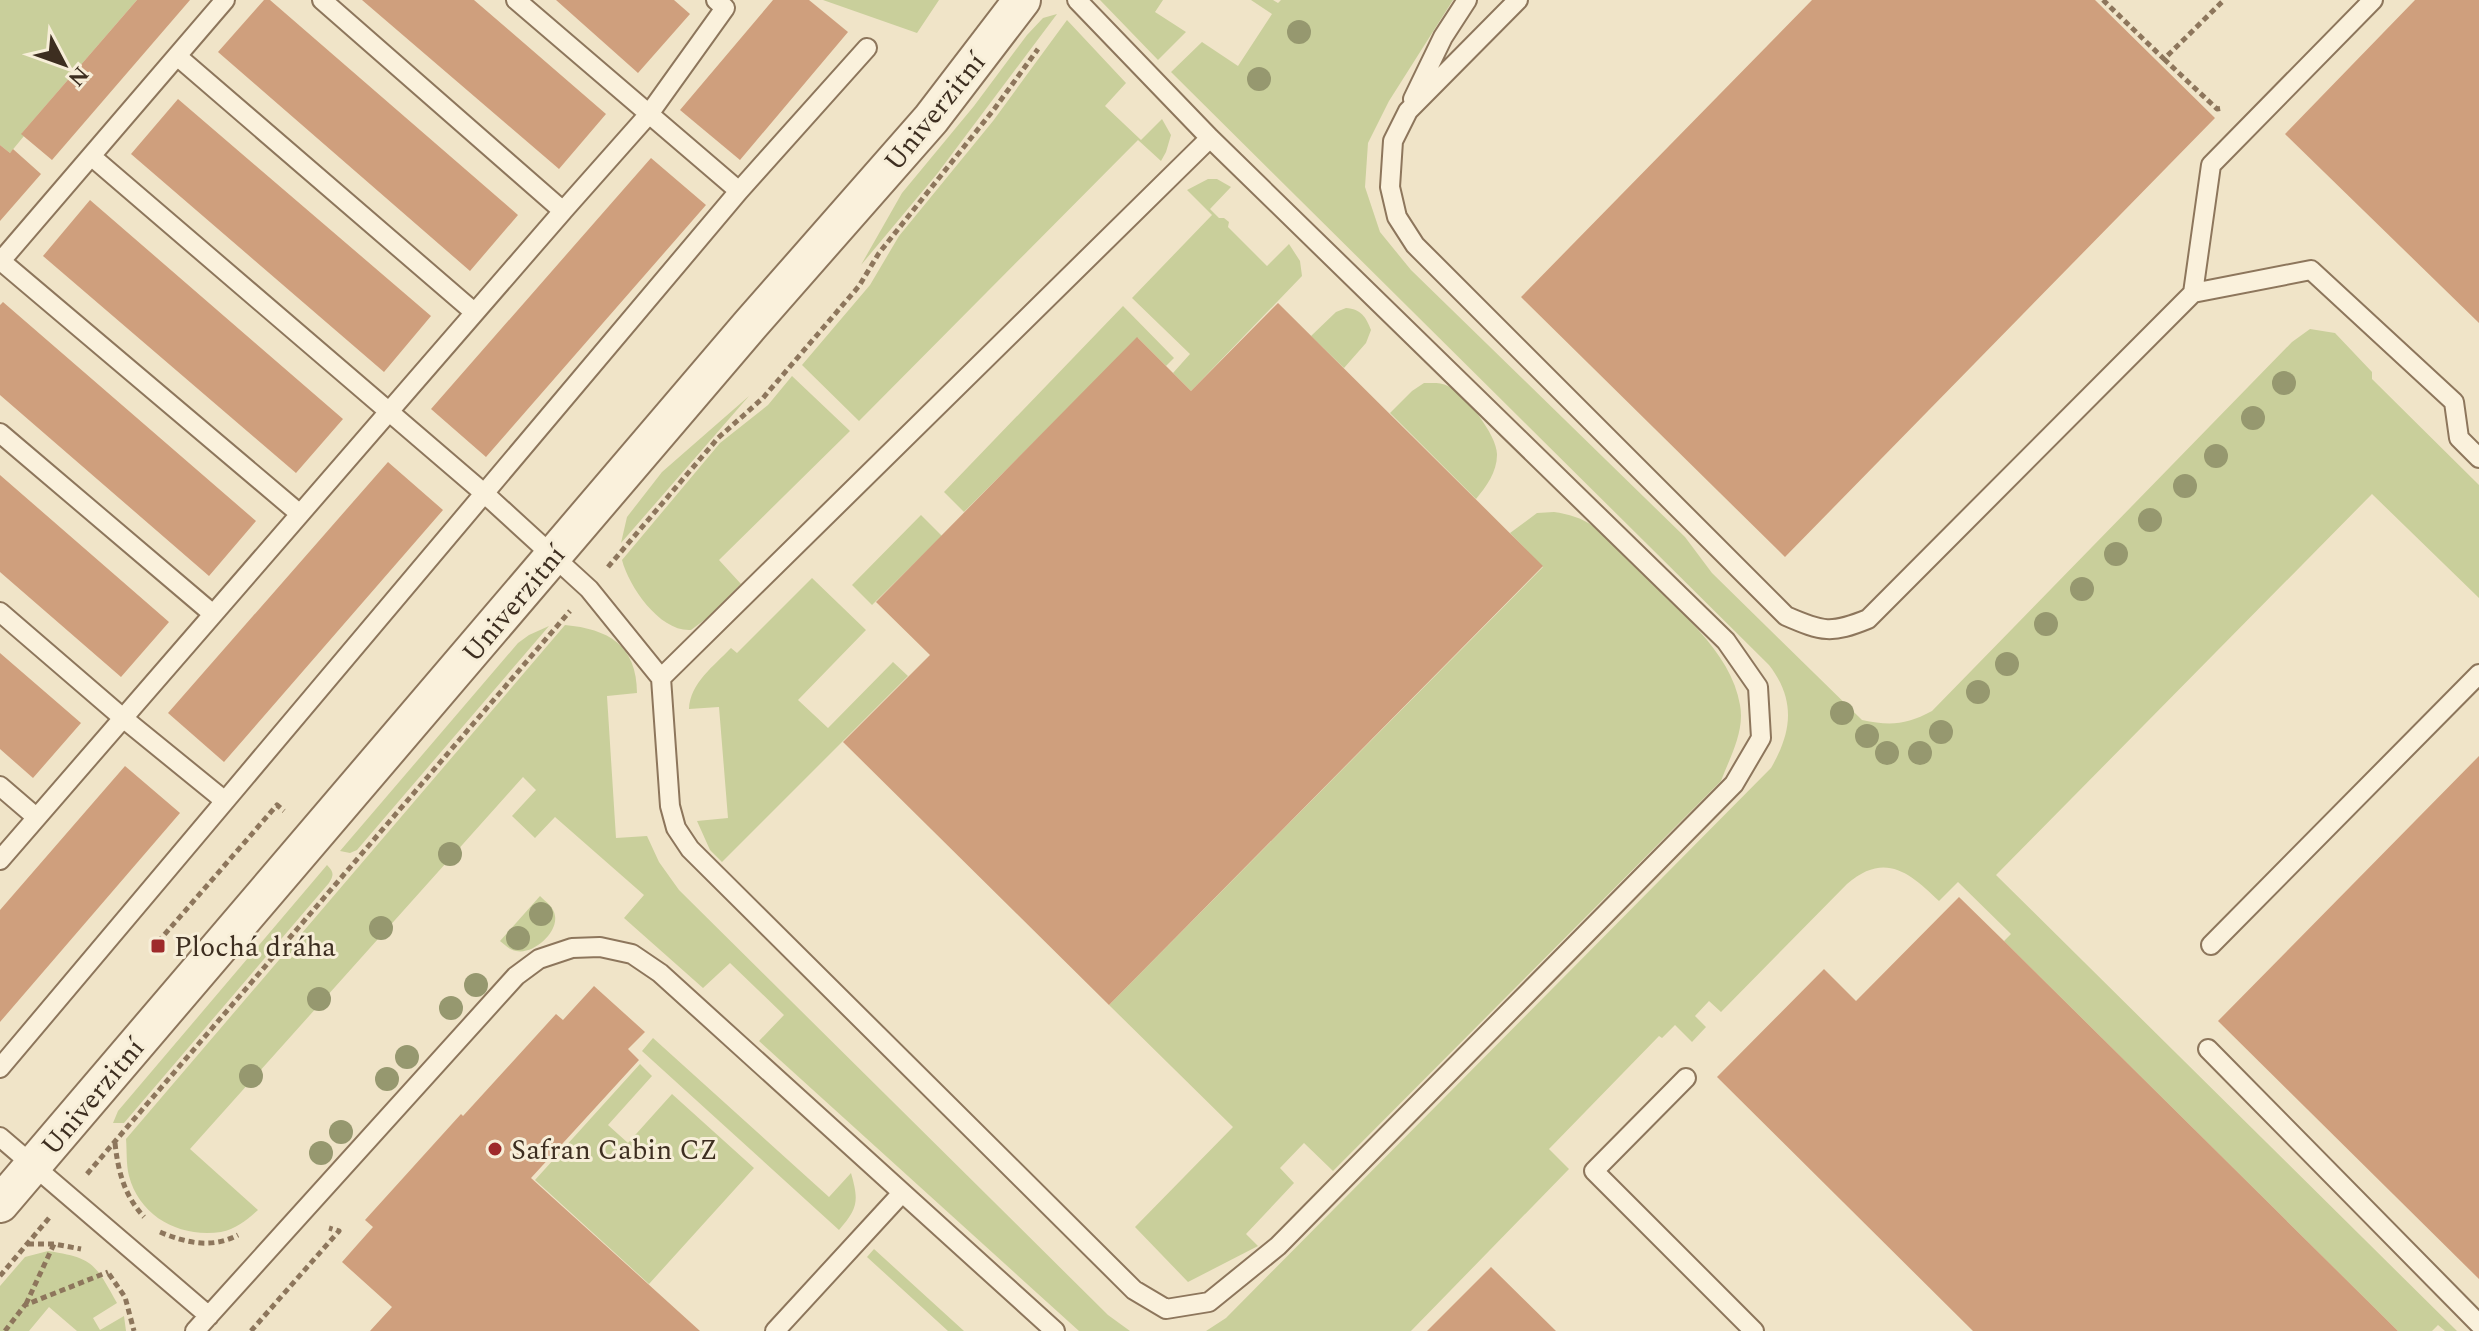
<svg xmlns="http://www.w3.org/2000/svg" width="2479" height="1331" font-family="Spectral,serif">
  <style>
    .green { fill: #c9cf9b }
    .building { fill: #cf9f7d }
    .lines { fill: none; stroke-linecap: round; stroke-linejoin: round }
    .service-casing { stroke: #8d765c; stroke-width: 22 }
    .minor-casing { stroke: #8d765c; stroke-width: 40 }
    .path { stroke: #8d765c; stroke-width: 5; stroke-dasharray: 6 4; stroke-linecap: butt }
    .service { stroke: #faf1dc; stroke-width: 18 }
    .minor { stroke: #faf1dc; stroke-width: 36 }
    .tree { fill: #96986f }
    .poi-dot { fill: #9e2a2b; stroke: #f7eed8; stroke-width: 3 }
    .labels { text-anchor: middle; stroke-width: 6; stroke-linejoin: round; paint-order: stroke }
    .street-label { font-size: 28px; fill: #3d2e20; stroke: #f7eed8 }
    .poi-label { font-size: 28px; fill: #3d2e20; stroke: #f7eed8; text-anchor: start }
  </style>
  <rect width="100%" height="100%" fill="#f0e4c8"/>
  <path class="green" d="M0 0H137L22 133 24 136 10 153 0 145Z
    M823 0H939L917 33Z
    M1100 0H1163L1155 12 1186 32 1158 60Z
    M1251 0H1273L1278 3 1281 0H1453L1389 101 1368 143 1365 187 1380 232 1411 270 1685 537 1712 573 1862 720C1890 726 1906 725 1932 711L2292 342 2310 329 2335 333 2372 372V379L2479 485V598L2372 494 1996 875 2457 1331H2445L2438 1325 2432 1331H2398L2004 941 2011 934 1958 882 1939 901C1910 873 1885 851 1847 884L1721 1012 1709 1001 1695 1016 1706 1027 1692 1042 1675 1025 1662 1038 1659 1036 1549 1149 1569 1169 1411 1331H1206L1226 1318 1771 768C1792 732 1796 700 1769 665L1171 72 1202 42 1238 66 1272 14Z
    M1057 14 937 174 861 265 902 193 974 106 1027 35 1043 18Z
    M1067 20 1126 83 1105 106 1141 140 1162 119 1171 135 1166 152 1161 161 1138 140 859 421 802 365 870 285 899 236 993 121Z
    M1208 179H1217L1231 187 1210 209 1219 218H1224L1229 222 1228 227 1267 266 1289 244 1300 261 1302 276 1191 391 1173 373 1190 354 1132 298 1212 215 1187 190Z
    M1123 306 1174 358 1166 366 1138 338 964 512 944 492Z
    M1346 308C1361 309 1366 317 1371 330L1366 343 1344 368 1311 336 1336 312Z
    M792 376 850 431 719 560 741 584 707 618 691 630C660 632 629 587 622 560L720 443 768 405Z
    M1424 383C1432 383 1441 382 1448 386 1465 394 1498 436 1497 455 1497 472 1486 487 1476 499L1390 413 1412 391Z
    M749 396 621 543 627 517 662 472Z
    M1554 512C1568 514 1583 518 1594 527 1610 539 1624 556 1638 570 1674 606 1732 652 1740 705 1745 731 1730 757 1721 781L1333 1171 1304 1143 1280 1168 1294 1183 1246 1234 1258 1246 1188 1282 1135 1227 1233 1127 1109 1005 1543 567 1510 533 1537 513Z
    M921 515 942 536 872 605 852 585Z
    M812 578 866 630 798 700 828 728 893 662 908 676 722 862 710 850 697 821 728 818 719 707 689 709C690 683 714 666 731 648L737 653Z
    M565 625C608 629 637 645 637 693L607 696 616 838 647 836 659 862 679 890 1108 1315 1130 1331H1079L759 1041 784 1015 730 963 703 988 624 918 644 895 555 817 535 838 512 816 536 790 523 777 190 1149 258 1210C247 1220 236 1229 221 1232 180 1238 140 1217 129 1176 126 1164 127 1150 126 1139Z
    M549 626 357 850 350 853 340 851 518 643 529 635Z
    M327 865C334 872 334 875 329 883L124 1123H113L118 1111Z
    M540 896C546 902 554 907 555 916 558 933 533 955 516 951 510 950 505 945 500 941Z
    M653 1038 829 1197 851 1173C859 1201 858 1208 839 1230L642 1051Z
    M640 1064 652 1076 608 1125 628 1143 672 1094 754 1168 649 1284 535 1180Z
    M874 1249 964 1331H948L867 1257Z
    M48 1251C94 1258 95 1264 117 1303L93 1318 100 1330 124 1316 126 1331H77L49 1307 29 1331H0V1286L25 1257Z"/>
  <path class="building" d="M137 0H190L52 160 21 134Z
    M264 0H270L518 215 470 271 218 52Z
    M362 0H474L606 114 559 169Z
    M556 0H674L690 14 638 73Z
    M773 0H809L848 32 740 160 680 110Z
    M1812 0H2095L2215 118 1785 557 1521 297Z
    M2415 0H2479V323L2285 134Z
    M178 99 431 316 384 372 131 154Z
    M0 145 10 153 13 149 41 174 0 221Z
    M651 158 706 205 486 457 431 409Z
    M90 200 343 419 296 473 43 256Z
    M3 302 256 521 209 576 0 395V305Z
    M1278 303 1543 566 1109 1005 843 742 930 655 876 602 1137 337 1191 391Z
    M388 462 443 510 224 762 168 713Z
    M0 475 169 622 121 677 0 572Z
    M0 653 81 723 33 778 0 749Z
    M2479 756V1279L2218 1021Z
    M125 766 180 813 0 1022V910Z
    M1959 897 2004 941 2398 1331H1973L1717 1077 1824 969 1856 1001Z
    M594 986 645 1032 628 1049 639 1060 531 1178 700 1331H370L392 1307 342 1262 373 1227 365 1220 461 1114 463 1116 556 1014 563 1020Z
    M1491 1267 1556 1331H1427Z"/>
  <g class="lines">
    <g class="service-casing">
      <path id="service" d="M1518 0 1408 111 1393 141 1390 187 1397 217 1415 245 1786 616C1823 632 1831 634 1868 619L2193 293 2311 270 2454 402 2459 438 2479 458
        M177 56 474 312
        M1413 99 1443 37 1467 0
        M91 156 485 494 589 589 661 678 670 806 676 828 690 849 1134 1290 1166 1309 1209 1302 1278 1246 1734 784 1761 738 1758 687 1726 641 1210 138 1077 0
        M739 191 867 48
        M563 211 649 114 725 8 716 0
        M1 261 300 514
        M0 262 225 0
        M2193 293 2211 165 2373 0
        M0 433 213 614
        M0 612 123 718 225 801
        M661 678 1210 138
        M0 786 36 817
        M0 860 563 211 322 0
        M2211 945 2479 674
        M2208 1049 2479 1324
        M0 1068 739 191 516 0
        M1686 1078 1594 1171 1754 1331
        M0 1137 209 1316
        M195 1331 516 976 539 959 572 948 600 947 632 954 660 973 1055 1331
        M775 1331 902 1193"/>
    </g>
    <g class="minor-casing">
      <path id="minor" d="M0 1204 750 325 931 119 1022 0"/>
    </g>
    <path class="path" d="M2103 0 2164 59 2224 0
      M2164 59 2217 109 2223 108
      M608 567 718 438 763 398 859 286 879 253 995 108 1038 49
      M158 942 277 805 284 811
      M115 1143C118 1171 124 1195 144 1217
      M87 1174 570 611
      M160 1232C186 1243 212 1249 238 1235
      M28 1244H54L81 1249
      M109 1274 125 1297 134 1331
      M0 1276 49 1218
      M26 1304 54 1244
      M5 1331 25 1305 108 1272
      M251 1331 339 1231 329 1228"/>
    <use href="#service" class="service"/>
    <use href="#minor" class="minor"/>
  </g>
  <g class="tree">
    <circle cx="1299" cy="32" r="12"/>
    <circle cx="1259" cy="79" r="12"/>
    <circle cx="2284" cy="383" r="12"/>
    <circle cx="2253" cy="418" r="12"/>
    <circle cx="2216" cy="456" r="12"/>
    <circle cx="2185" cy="486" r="12"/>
    <circle cx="2150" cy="520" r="12"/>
    <circle cx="2116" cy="554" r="12"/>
    <circle cx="2082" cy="589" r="12"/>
    <circle cx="2046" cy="624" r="12"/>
    <circle cx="2007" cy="664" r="12"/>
    <circle cx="1978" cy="692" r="12"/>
    <circle cx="1842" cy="713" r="12"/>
    <circle cx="1941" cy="732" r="12"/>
    <circle cx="1867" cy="736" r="12"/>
    <circle cx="1887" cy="753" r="12"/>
    <circle cx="1920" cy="753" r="12"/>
    <circle cx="450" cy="854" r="12"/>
    <circle cx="541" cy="914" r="12"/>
    <circle cx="381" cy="928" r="12"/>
    <circle cx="518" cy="938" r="12"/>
    <circle cx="476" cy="985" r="12"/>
    <circle cx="319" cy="999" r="12"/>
    <circle cx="451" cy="1008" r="12"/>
    <circle cx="407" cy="1057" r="12"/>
    <circle cx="251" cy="1076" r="12"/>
    <circle cx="387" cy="1079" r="12"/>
    <circle cx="341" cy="1132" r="12"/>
    <circle cx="321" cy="1153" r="12"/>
  </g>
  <g class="poi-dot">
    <rect x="150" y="938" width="16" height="16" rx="4"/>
    <circle cx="495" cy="1149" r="8"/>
  </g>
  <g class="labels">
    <g class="street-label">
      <text transform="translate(934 111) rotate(-51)" y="10">Univerzitní</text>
      <text transform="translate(513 603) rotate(-50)" y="10">Univerzitní</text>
      <text transform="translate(92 1096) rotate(-50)" y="10">Univerzitní</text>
    </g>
    <g class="poi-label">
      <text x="174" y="956">Plochá dráha</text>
      <text x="511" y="1159">Safran Cabin CZ</text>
    </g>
  </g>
  <g transform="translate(64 64) rotate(131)" stroke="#f7eed8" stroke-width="6" paint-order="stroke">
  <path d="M0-6L14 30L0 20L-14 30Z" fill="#3d2e20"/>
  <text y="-12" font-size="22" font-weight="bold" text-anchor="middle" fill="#3d2e20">N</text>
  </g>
</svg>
